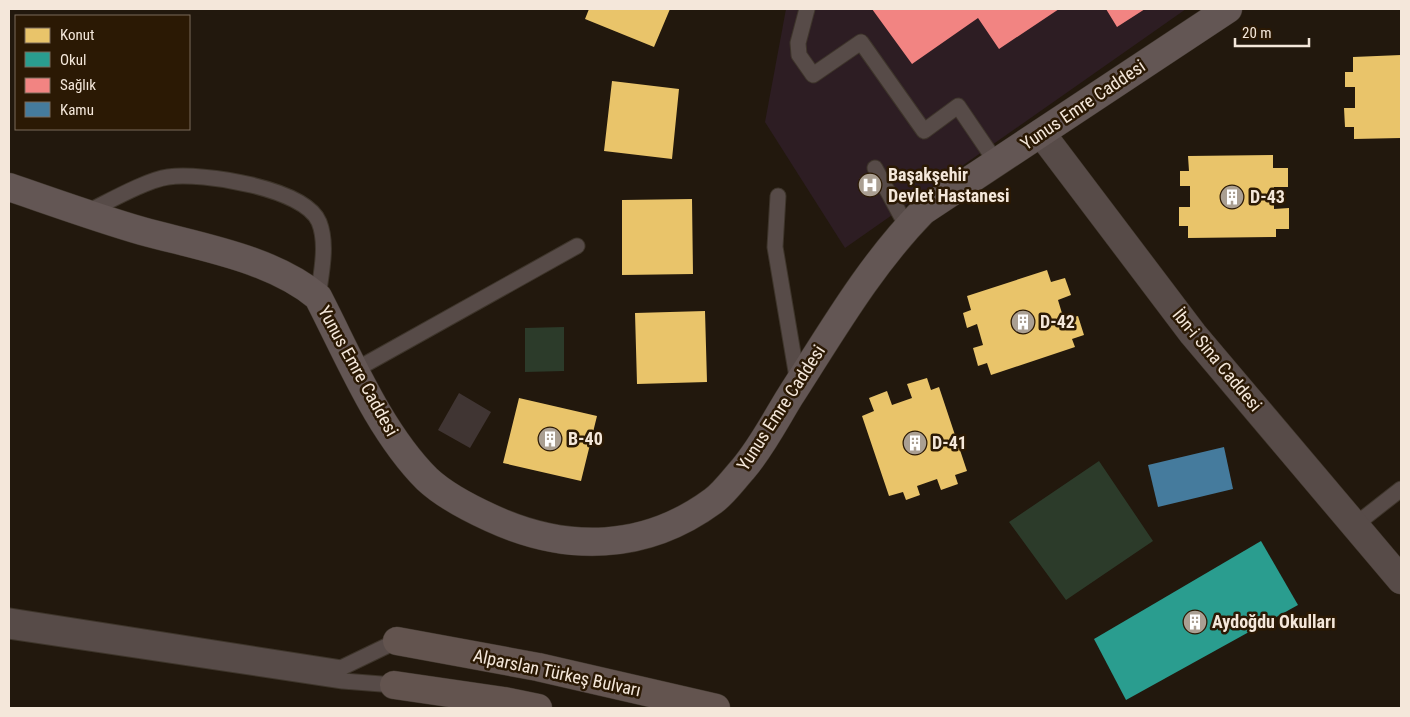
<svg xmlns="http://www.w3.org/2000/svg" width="1410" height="717" font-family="'Roboto Condensed',sans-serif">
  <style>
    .medical { fill: #2d1d23 }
    .green { fill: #2c3b2a }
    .homes { fill: #e9c46a }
    .schools { fill: #2a9d8f }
    .health { fill: #f28482 }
    .public { fill: #457b9d }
    .building { fill: #403533 }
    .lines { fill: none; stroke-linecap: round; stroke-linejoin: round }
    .lane-casing { stroke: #3e352b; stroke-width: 17 }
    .street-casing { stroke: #3e352b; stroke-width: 29 }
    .secondary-casing { stroke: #3e352b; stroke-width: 29 }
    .primary-casing { stroke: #3e352b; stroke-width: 29 }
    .lane { stroke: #574b48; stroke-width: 15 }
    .street { stroke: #574b48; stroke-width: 28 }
    .secondary { stroke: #635654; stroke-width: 28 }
    .primary { stroke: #63544f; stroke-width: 28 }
    .labels { text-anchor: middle; stroke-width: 5; stroke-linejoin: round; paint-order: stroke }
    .street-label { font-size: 18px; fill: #f4e7da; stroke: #2b1904 }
    .poi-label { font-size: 18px; font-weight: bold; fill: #f4e7da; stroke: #2b1904; text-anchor: start }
  </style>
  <rect width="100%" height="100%" fill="#22180d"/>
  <path class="medical" d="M786 9H1186L845 248 765 122Z"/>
  <path class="green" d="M564 327V371L525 372V328Z
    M1099 461 1153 541 1066 600 1009 522Z"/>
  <path class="homes" d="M589 9H670L654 47 585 19Z
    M1401 55V138L1354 139V127H1345L1344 108H1355V87H1345V72H1353V57Z
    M612 81 679 89 672 159 604 151Z
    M1273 155V168H1288V187H1274V209L1289 208V229H1276V237L1188 238V226H1179V207H1190V186H1180V171H1189L1188 156Z
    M692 199 693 274 622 275V200Z
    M1047 270 1051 282 1065 278 1071 295 1058 300 1064 320 1078 316 1084 335 1072 339 1075 347 991 375 987 363 978 366 973 348 983 345 977 324 967 328 963 313 971 310 967 296Z
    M705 311 707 382 637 384 635 313Z
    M927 378 931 390 939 387 967 471 955 475 958 484 941 490 937 479 917 486 920 495 906 500 903 492 889 496 862 416 874 411 869 398 887 391 892 405 912 398 907 384Z
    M519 398 597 416 581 481 503 463Z"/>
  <path class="schools" d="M1261 541 1298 605 1126 700 1094 639Z"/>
  <path class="health" d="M872 9H1059L999 49 978 18 912 64Z
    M1106 9H1145L1117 27Z"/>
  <path class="public" d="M1224 447 1233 489 1158 507 1148 465Z"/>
  <path class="building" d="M459 393 491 412 470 448 438 430Z"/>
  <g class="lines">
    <g class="lane-casing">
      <path id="lane" d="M807 9 798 43 799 55 813 75 861 42 924 131 958 106 996 162
        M875 168 907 227
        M778 196 775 247 798 383
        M85 213C106 203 146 180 168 177 202 172 305 188 319 222 328 244 321 274 318 297
        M355 370 577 246
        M1355 525 1401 489
        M9 616 341 668 397 641
        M9 631 343 681 394 685"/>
    </g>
    <g class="street-casing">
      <path id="street" d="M1041 133 1193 334 1401 580"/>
    </g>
    <g class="secondary-casing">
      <path id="secondary" d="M9 187C53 202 97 218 142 231 200 247 271 258 318 297 349 357 379 431 427 479 445 496 469 508 491 518 567 553 645 551 713 501 724 493 734 479 743 469 761 448 775 421 789 398 831 333 869 266 923 211L1228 9"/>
    </g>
    <g class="primary-casing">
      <path id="primary" d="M397 641 538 667 716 708
        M394 685 504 701 538 708"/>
    </g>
    <use href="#lane" class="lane"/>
    <use href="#street" class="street"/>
    <use href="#secondary" class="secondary"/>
    <use href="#primary" class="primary"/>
  </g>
  <defs>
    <g id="hospital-disc" transform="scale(1.25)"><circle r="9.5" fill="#aa9f92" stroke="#2b1904"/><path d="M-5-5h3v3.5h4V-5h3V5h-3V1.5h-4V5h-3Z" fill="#fff"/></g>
    <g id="building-disc" transform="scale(1.25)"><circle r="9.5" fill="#aa9f92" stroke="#2b1904"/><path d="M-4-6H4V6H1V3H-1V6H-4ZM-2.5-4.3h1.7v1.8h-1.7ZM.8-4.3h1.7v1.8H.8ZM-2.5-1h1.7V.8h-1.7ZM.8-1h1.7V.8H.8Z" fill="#fff"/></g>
  </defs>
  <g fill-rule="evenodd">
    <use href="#hospital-disc" x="870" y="185"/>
    <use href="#building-disc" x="1232" y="197"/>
    <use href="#building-disc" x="1023" y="322"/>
    <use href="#building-disc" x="550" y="439"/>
    <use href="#building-disc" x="915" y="443"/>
    <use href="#building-disc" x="1195" y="622"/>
  </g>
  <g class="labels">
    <g class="street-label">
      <text transform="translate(1083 105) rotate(-34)" y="6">Yunus Emre Caddesi</text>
      <text transform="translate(1217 360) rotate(50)" y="6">İbn-i Sina Caddesi</text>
      <text transform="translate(358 371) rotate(61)" y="6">Yunus Emre Caddesi</text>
      <text transform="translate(781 408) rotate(-57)" y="6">Yunus Emre Caddesi</text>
      <text transform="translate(557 673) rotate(12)" y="6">Alparslan Türkeş Bulvarı</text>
    </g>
    <g class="poi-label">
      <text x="888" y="181">Başakşehir<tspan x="888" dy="21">Devlet Hastanesi</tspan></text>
      <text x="1250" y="203">D-43</text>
      <text x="1040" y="328">D-42</text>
      <text x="568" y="445">B-40</text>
      <text x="932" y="449">D-41</text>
      <text x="1212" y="628">Aydoğdu Okulları</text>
    </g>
  </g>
  <rect width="1410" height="717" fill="none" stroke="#f4e7da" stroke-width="20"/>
  <rect x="15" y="15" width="175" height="115" fill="#2b1904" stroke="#7b6b5a"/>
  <rect x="25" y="28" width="25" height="15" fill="#e9c46a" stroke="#7b6b5a"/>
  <text x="60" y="40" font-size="15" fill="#f4e7da">Konut</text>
  <rect x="25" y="52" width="25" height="15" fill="#2a9d8f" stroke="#7b6b5a"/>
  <text x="60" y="65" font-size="15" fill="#f4e7da">Okul</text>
  <rect x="25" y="78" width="25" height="15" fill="#f28482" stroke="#7b6b5a"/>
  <text x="60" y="90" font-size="15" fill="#f4e7da">Sağlık</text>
  <rect x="25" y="102" width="25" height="15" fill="#457b9d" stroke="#7b6b5a"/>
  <text x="60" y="115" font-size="15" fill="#f4e7da">Kamu</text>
  <path d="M1235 38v8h74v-8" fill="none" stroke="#f4e7da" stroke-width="2.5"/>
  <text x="1242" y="38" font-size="15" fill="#f4e7da" stroke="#2b1904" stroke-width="4" paint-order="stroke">20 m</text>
</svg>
